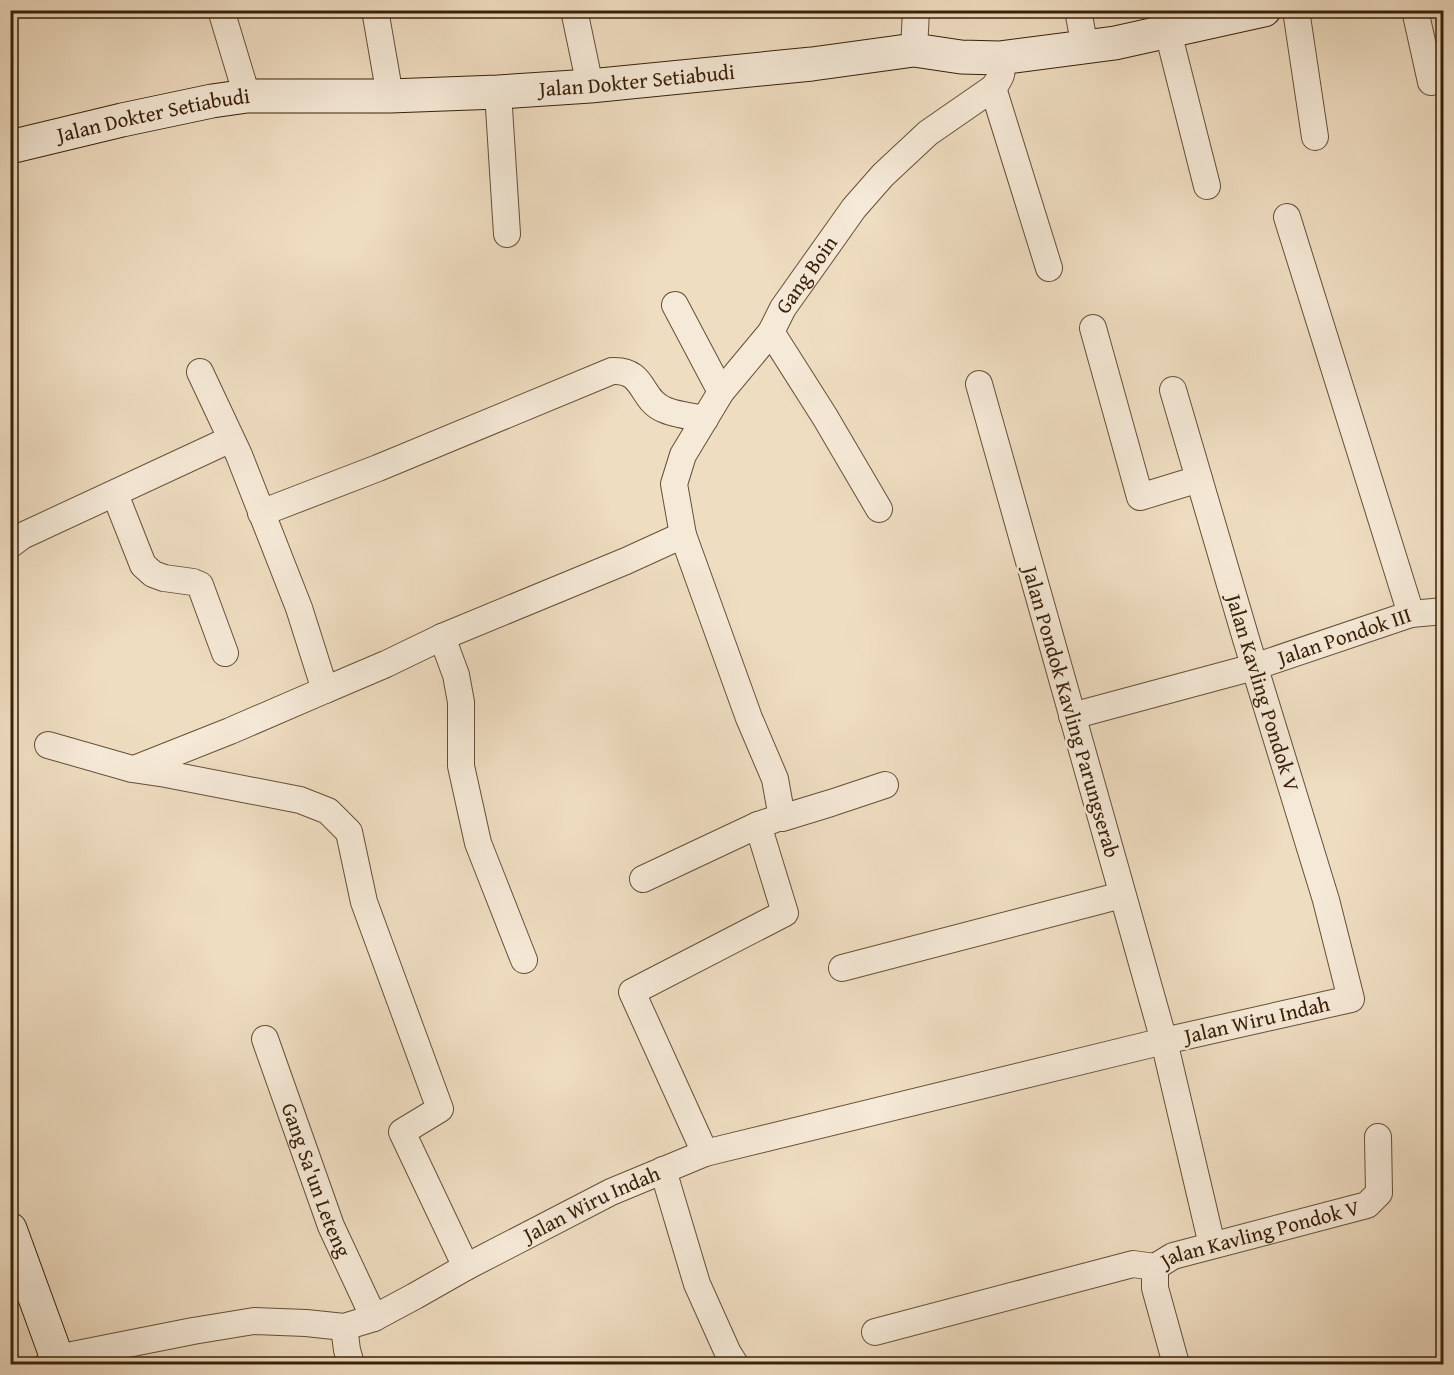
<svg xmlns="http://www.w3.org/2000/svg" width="1454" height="1375" font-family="'Gentium Book Plus',serif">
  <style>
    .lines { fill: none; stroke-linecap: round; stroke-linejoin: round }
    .street-casing { stroke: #664f37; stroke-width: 28 }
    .secondary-casing { stroke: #392009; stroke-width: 35 }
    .street { stroke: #f5e9d7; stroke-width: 26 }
    .secondary { stroke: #f5e9d7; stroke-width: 33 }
    .labels { text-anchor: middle; stroke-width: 5; stroke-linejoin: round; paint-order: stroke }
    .street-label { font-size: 21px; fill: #392009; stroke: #f5e9d7 }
  </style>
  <rect width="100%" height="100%" fill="#efddc1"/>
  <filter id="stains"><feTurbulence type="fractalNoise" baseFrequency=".00333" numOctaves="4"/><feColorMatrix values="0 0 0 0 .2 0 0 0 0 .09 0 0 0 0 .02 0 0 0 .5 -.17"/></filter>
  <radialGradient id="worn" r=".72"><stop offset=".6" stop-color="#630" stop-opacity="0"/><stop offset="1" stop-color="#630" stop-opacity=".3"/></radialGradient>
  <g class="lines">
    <g class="street-casing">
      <g id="street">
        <path d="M221 10 247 96"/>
        <path d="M375 10 390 96"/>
        <path d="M574 10 590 86"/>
        <path d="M1078 10 1085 48"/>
        <path d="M1296 10 1315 137"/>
        <path d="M1415 10 1431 82"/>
        <path d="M1168 32 1207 186"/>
        <path d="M914 50 916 10"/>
        <path d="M993 88 1049 268"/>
        <path d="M498 92 507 234"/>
        <path d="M1287 217 1411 614"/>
        <path d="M675 305 721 392"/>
        <path d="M1093 328 1140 497 1199 479"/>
        <path d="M771 332 825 417 879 509"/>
        <path d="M200 372 239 455 299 608 325 690 386 664 442 637 626 561 683 535"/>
        <path id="s1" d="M1173 390 1246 639 1326 900 1351 999 1164 1041 1212 1245"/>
        <path d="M115 494 143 565 153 574 164 578 193 582 200 585 225 653"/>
        <path d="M261 513 378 468 612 371C645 369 640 399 663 409 672 414 694 417 705 419"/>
        <path d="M10 545 22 536 231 439"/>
        <path d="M442 637 456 675 461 702V766L478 843 524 960"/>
        <path id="s2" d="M1072 716 1254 667 1411 614 1444 611"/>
        <path d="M48 745 132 769 166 774 300 800 328 811 349 832 364 902 440 1109 402 1132 466 1267"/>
        <path d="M134 769 230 731 325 690"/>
        <path id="s3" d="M885 785 831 803 782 818 775 779 749 718 683 535 674 484 683 455 721 392 771 332 783 308 854 208 883 175 928 133 993 88C1003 75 1003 73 999 58"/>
        <path d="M643 879 758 825 773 820"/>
        <path d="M842 968 1122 895"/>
        <path id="s4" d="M265 1039 331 1226 374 1318"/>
        <path d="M705 1153 632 992 785 913 758 825"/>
        <path d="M663 1170 697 1284 728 1353 735 1364"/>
        <path d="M1155 1267V1288L1176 1364"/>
        <path d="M344 1327 347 1350 351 1364"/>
        <path id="s5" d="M875 1332 1133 1264 1155 1267 1173 1256 1367 1205 1379 1193 1378 1137"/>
        <path id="s6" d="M57 1358 193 1331 254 1321 306 1323 344 1327 374 1318 415 1296 466 1267 611 1192 705 1153 1164 1041 979 384"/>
      </g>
    </g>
    <g class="secondary-casing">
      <g id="secondary">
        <path id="s7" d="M10 147 122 120 212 101 247 96H390L498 92 590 86 812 64 914 50 961 57 999 58 1115 43 1264 10"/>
        <path d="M10 1229 57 1358 52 1364"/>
      </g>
    </g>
    <use href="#street" class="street"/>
    <use href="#secondary" class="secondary"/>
  </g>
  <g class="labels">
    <g class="street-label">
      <text dy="7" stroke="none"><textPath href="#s7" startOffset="633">Jalan Dokter Setiabudi</textPath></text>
      <text dy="7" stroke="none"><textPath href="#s7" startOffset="147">Jalan Dokter Setiabudi</textPath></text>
      <text dy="7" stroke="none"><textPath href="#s3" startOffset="710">Gang Boin</textPath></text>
      <text dy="7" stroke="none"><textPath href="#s2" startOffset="284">Jalan Pondok III</textPath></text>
      <text dy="7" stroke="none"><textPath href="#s1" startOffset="316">Jalan Kavling Pondok V</textPath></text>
      <text transform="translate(1071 712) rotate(74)" y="7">Jalan Pondok Kavling Parungserab</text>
      <text transform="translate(1257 1020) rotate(-13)" y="7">Jalan Wiru Indah</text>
      <text dy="7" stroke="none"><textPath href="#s4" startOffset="150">Gang Sa'un Leteng</textPath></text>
      <text dy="7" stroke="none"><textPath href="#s6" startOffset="568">Jalan Wiru Indah</textPath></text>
      <text dy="7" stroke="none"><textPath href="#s5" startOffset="400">Jalan Kavling Pondok V</textPath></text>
    </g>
  </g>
  <rect width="1454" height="1375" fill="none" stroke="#efddc1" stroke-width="36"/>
  <rect x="12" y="12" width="1430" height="1351" fill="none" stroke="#392009" stroke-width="3"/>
  <rect x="18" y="18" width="1418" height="1339" fill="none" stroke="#392009" stroke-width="1.5"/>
  <rect width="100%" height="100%" filter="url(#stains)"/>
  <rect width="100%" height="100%" fill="url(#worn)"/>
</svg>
